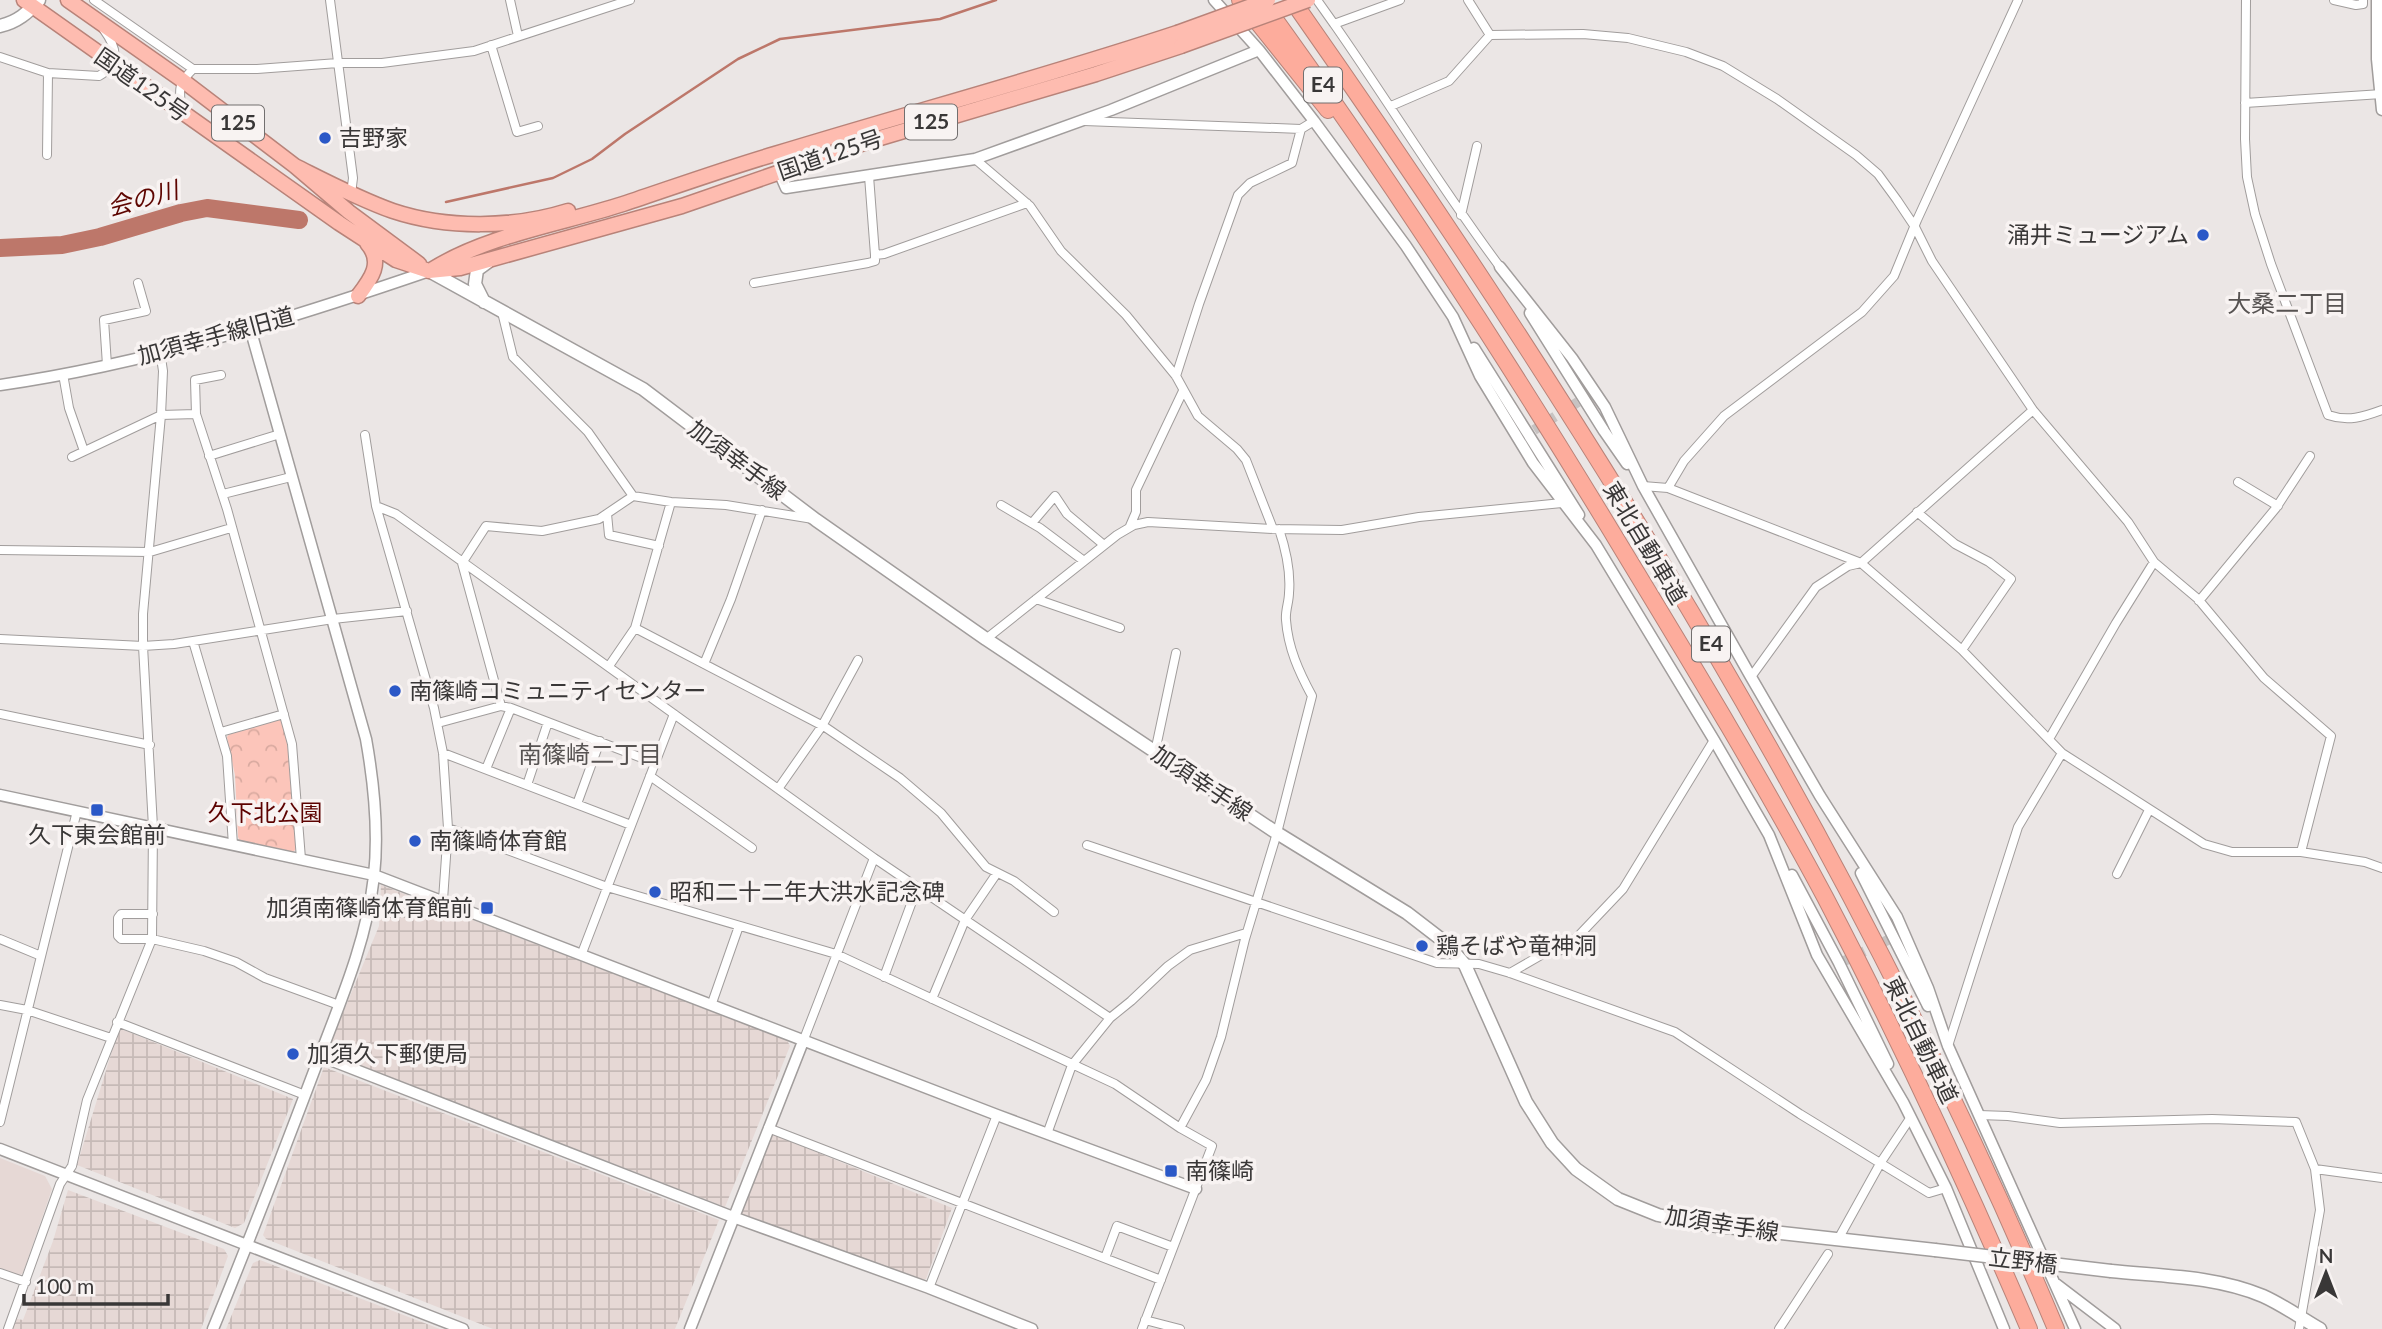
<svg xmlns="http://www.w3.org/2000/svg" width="2382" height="1329" font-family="Lato,'Noto Sans JP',sans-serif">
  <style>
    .built { fill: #e6d8d5 }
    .industrial { fill: url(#industrial-grid) }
    .park { fill: url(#park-crowns) }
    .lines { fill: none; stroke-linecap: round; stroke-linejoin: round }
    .stream { stroke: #bd776a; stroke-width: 2.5 }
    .river { stroke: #bd776a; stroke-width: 18 }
    .tertiary-tunnel { stroke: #c7c3c2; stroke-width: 10; stroke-dasharray: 10 5; stroke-linecap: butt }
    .minor-casing { stroke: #a19d9c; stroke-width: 10 }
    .tertiary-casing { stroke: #a19d9c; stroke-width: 13 }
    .secondary-casing { stroke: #a19d9c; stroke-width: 15 }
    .trunk-casing { stroke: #b88379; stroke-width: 17 }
    .motorway-casing { stroke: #b88379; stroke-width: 18 }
    .minor { stroke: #fff; stroke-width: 8 }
    .tertiary { stroke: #fff; stroke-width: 10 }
    .secondary { stroke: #fff; stroke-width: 12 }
    .trunk { stroke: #febcb0; stroke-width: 14 }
    .motorway { stroke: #fdac9c; stroke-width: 16 }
    .secondary-bridge-casing { stroke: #a19d9c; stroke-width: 15; stroke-linecap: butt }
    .trunk-bridge-casing { stroke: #b88379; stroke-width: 17; stroke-linecap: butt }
    .secondary-bridge { stroke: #fff; stroke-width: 12 }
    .trunk-bridge { stroke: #febcb0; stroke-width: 14 }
    .poi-dot { fill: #2b58c7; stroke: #f8f3f2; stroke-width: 2.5 }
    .labels { text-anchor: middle; stroke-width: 7; stroke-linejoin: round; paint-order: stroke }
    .shield { fill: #f8f3f2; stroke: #726f6f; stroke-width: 2 }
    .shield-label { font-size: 21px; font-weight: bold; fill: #393737 }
    .street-label { font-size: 23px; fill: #393737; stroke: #f8f3f2 }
    .poi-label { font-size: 23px; fill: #393737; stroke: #f8f3f2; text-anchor: start }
    .park-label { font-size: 23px; fill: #5c0200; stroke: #f8f3f2 }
    .water-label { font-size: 24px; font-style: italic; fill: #5e0500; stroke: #f8f3f2 }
    .neighbourhood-label { font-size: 24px; fill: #575352; stroke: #f8f3f2 }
  </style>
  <defs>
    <pattern id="industrial-grid" width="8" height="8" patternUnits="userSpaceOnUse" patternTransform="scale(1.75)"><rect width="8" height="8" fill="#e6d8d5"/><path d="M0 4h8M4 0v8" fill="none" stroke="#c6bab7"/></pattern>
    <pattern id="park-crowns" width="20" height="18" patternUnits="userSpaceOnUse" patternTransform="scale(1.75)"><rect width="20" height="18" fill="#fcc5ba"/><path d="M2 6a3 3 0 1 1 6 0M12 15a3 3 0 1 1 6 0" fill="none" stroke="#d9aaa0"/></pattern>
  </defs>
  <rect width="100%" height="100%" fill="#ebe6e5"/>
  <path class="built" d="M0 1158 45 1176 52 1189 23 1273 19 1276 0 1268Z"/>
  <path class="industrial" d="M381 885 787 1040 790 1046 725 1207 333 1055 329 1047 379 926Z
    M119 1028 293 1099 244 1223 235 1228 77 1165Z
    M324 1067 719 1220 675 1329H493L266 1239 263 1235Z
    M768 1132 952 1208 926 1279 921 1280 736 1212Z
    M68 1190 224 1249 228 1256 201 1329H12L17 1319 23 1320 53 1241Z
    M260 1260 440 1329H226L253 1263Z"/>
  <path class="park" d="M277 720H281L287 739 297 848 293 852 240 841 238 837 235 775 227 737 230 733Z"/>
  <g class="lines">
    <path class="stream" d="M446 202 553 178 592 159 625 134 738 59 780 39 940 19 996 0"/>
    <path class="river" d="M0 248 62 245 100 237 181 213 207 208 299 220"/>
    <path class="tertiary-tunnel" d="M1534 430 1578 402
      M1842 962 1890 939"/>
    <g class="minor-casing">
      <path id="minor" d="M94 0 193 69
        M330 0 353 178 351 194
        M510 0 518 36
        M1317 0 1334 24
        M1400 0 1334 24C1390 104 1441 188 1500 267
        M1468 0 1490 35
        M2246 0 2245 139 2247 177 2255 214 2271 264 2328 415C2348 422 2363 417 2382 410
        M2334 0 2356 5 2363 4V0
        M491 45 517 132 538 126
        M0 57 48 73 99 76C121 63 117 48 104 30
        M2245 103 2382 94
        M1391 106 1449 81 1490 35 1583 34 1628 38 1686 52 1723 66 1777 99 1856 155 1878 174 1897 200 1915 227 1932 261 2033 410 2128 522 2154 562 2198 599 2264 678 2331 736 2301 852
        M182 112C179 90 177 85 193 69H257L338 63H382L474 51 630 0
        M1084 121 1301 129 1314 121
        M47 155 48 73
        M975 159 1030 206 1061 251 1126 315 1176 376 1198 416 1237 449 1246 460 1273 529
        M869 176 875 255 884 254 1027 203
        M1461 215 1477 146
        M754 283 868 263 875 261V255
        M502 312 513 357 588 432 633 496 671 502 726 505 813 519
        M107 365 104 320 146 311 138 283
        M63 374 69 408 84 451
        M1176 376 1199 304 1238 195 1250 183 1292 163 1301 129
        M196 414 195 380 221 375
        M365 435 376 506
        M209 456 280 434
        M72 457 161 415 196 414 227 509 292 744 301 859
        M2238 482 2278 506
        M1643 486 1668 488 1861 563 1962 650 2062 753 2204 844 2232 852H2301L2365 862 2382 868
        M1668 488 1684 461 1724 416 1862 312 1894 276 1917 220 2018 0
        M223 494 291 477
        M1001 505 1040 528 1084 561
        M1917 512 1955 544 1989 562 2011 579 1962 650
        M607 514 609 535 659 546
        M1032 523 1055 496 1067 514 1104 545
        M1130 526 1136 512V490L1183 391
        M0 550 150 552 231 528
        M1036 599 1120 628
        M2199 601 2276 508 2310 456
        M635 628 825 727 900 778 941 813 986 867 1014 881 1054 912
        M0 639 143 646 174 644 333 619 407 611
        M986 639 1117 535 1134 525 1148 522 1273 529 1342 530 1419 517 1562 503 1568 500
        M193 641 227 756 233 845
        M704 664 731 599 762 510
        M609 666 635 628 671 502
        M1751 677 1816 587 1848 566 1861 563 2033 410
        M501 706 462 563 486 526 542 531 599 519 633 496
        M0 714 150 745
        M438 723 501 706 511 708 655 763
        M221 732 284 714
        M2049 739 2116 623 2154 562
        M1155 752 1176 653
        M443 753 631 825
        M486 769 511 708
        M650 776 752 848
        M527 785 548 722
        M778 789 822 726 858 660
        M577 804 600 741
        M448 828 607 887 836 954 1115 1084 1180 1128 1212 1146 1142 1329
        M1087 845 1437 963 1479 964 1510 973 1675 1032 1800 1114 1929 1193 1946 1188
        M2117 874 2149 810
        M443 900 448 828 443 753 434 708 376 506 396 514 874 858 1110 1018
        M153 914H121L118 918V936L121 939H152L204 951 236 962 265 978 339 1005
        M0 939 41 956
        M582 953 674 714
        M1510 973 1543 954 1566 949 1623 889 1714 740
        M884 977 917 888
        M932 999 965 920 997 873
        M712 1003 739 926
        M0 1005 27 1010 111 1038
        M117 1022 305 1095
        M804 1039 874 858
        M1948 1046 2018 827 2062 753
        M1979 1115 2008 1116 2060 1123 2212 1119 2296 1122 2315 1169 2320 1210 2299 1329
        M0 1122 77 811
        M768 1128 1161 1280
        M1180 1128 1206 1080 1221 1037 1245 939 1277 833 1312 696C1299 672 1288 648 1286 620 1285 611 1289 602 1289 593 1291 571 1286 550 1279 529
        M1047 1134 1072 1065 1110 1018 1131 1001 1168 966 1190 950 1246 933
        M2315 1169 2382 1178
        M1841 1234 1881 1162 1911 1117
        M1105 1258 1117 1226 1173 1247
        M0 1273 26 1282
        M929 1288 997 1115
        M1145 1320 1180 1329
        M8 1329 60 1184 72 1166 87 1100 152 939 153 827 143 646V614L161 415 163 371 160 351
        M1779 1329 1828 1254"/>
    </g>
    <g class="tertiary-casing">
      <path id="tertiary" d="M1214 0 1259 50 1314 121 1406 246 1453 317 1480 376 1533 463 1596 545 1714 740 1769 835 1817 955 1903 1102 1946 1188 2004 1329
        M2377 0V59L2382 110
        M779 172 786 188 975 159 1111 110 1259 50
        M1500 267 1572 358 1605 407 1643 486 1751 677 1820 796 1897 917 1928 988 1948 1046 2075 1329
        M1530 313 1604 431 1627 464
        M1474 348 1579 515
        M0 385C146 364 289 319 429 271
        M0 795 374 875 997 1115 1196 1189
        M1861 873 1928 1006
        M1792 875 1839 963 1888 1064
        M320 1056 733 1217 929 1288 1032 1329
        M0 1149 463 1329
        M2056 1284 2115 1329
        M213 1329C250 1239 285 1148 319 1058 342 998 367 939 374 876 379 830 374 784 366 739L250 328
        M690 1329 804 1039"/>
    </g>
    <g class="secondary-casing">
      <path id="secondary" d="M0 26C17 22 28 13 39 0
        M429 271 643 389 816 520 986 639 1277 833 1407 913 1446 943 1465 965 1526 1102 1552 1143 1576 1169 1618 1199 1658 1215 1700 1224 1935 1250
        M484 302 475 284 477 270 488 262
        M2111 1271C2161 1276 2216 1276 2263 1296 2283 1305 2301 1318 2320 1329"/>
    </g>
    <g class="trunk-casing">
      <path id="trunk" d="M24 0 339 223 396 260 429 271 460 268 682 206 870 141 1096 74 1181 46
        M68 0 182 80 295 166 349 212 419 264
        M295 166C327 182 359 199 393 211 447 229 514 228 568 211
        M433 269C488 235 561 224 623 204 674 187 724 169 775 154 909 113 1044 77 1177 33
        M358 296C371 279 384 262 367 243"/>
    </g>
    <g class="motorway-casing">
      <path id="motorway" d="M1240 0 1328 110
        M1292 0C1586 419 1858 856 2056 1329
        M1263 3C1393 182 1513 368 1627 557 1695 669 1763 781 1825 897 1899 1038 1966 1182 2029 1329"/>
    </g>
    <use href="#minor" class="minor"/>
    <use href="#tertiary" class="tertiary"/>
    <use href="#secondary" class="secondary"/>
    <use href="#trunk" class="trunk"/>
    <use href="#motorway" class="motorway"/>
    <g class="secondary-bridge-casing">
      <path id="secondary-bridge" d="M1935 1250 2111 1271"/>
    </g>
    <g class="trunk-bridge-casing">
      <path id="trunk-bridge" d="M1177 33 1268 0
        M1181 46 1308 0"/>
    </g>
    <use href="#secondary-bridge" class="secondary-bridge"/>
    <use href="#trunk-bridge" class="trunk-bridge"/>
  </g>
  <g class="poi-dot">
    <circle cx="325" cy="138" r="7"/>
    <circle cx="2203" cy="235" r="7"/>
    <circle cx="395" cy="691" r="7"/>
    <rect x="90" y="803" width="14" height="14" rx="3.5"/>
    <circle cx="415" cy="841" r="7"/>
    <circle cx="655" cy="892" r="7"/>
    <rect x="480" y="901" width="14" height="14" rx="3.5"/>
    <circle cx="1422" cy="946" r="7"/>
    <circle cx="293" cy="1054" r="7"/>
    <rect x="1164" y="1164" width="14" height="14" rx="3.5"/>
  </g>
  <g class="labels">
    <g class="shield">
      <rect x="1304" y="67.5" width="38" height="35" rx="5"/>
      <rect x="905" y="104.5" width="52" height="35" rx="5"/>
      <rect x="212" y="105.5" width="52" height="35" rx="5"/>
      <rect x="1692" y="626.5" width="38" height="35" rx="5"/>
    </g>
    <g class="shield-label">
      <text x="1323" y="92">E4</text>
      <text x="931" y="129">125</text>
      <text x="238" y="130">125</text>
      <text x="1711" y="651">E4</text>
    </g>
    <g class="street-label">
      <text transform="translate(142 85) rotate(35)" y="8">国道125号</text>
      <text transform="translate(830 155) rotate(-19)" y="8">国道125号</text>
      <text transform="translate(216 336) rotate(-15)" y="8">加須幸手線旧道</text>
      <text transform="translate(737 460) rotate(37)" y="8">加須幸手線</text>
      <text transform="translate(1645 543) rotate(59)" y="8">東北自動車道</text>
      <text transform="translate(1202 783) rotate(34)" y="8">加須幸手線</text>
      <text transform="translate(1921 1040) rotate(64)" y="8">東北自動車道</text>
      <text transform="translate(1722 1224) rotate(9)" y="8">加須幸手線</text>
      <text transform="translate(2023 1261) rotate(7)" y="8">立野橋</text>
    </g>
    <g class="poi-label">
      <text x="339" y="146">吉野家</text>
      <text x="2189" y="243" text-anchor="end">涌井ミュージアム</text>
      <text x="409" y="699">南篠崎コミュニティセンター</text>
      <text x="97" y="843" text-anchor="middle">久下東会館前</text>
      <text x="429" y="849">南篠崎体育館</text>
      <text x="669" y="900">昭和二十二年大洪水記念碑</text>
      <text x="473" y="916" text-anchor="end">加須南篠崎体育館前</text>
      <text x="1436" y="954">鶏そばや竜神洞</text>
      <text x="307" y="1062">加須久下郵便局</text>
      <text x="1185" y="1179">南篠崎</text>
    </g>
    <g class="park-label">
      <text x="265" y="821">久下北公園</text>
    </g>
    <g class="water-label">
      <text transform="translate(143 199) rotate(-15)" y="8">会の川</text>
    </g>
    <g class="neighbourhood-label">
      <text x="2287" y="312">大桑二丁目</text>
      <text x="590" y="763">南篠崎二丁目</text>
    </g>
  </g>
  <g transform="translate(2326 1273)" stroke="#f8f3f2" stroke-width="5" paint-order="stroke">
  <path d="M0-5L12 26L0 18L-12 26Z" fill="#393737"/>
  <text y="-10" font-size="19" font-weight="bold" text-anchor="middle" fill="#393737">N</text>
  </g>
  <path d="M24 1294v10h144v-10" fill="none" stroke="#393737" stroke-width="3.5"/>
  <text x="35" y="1294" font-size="21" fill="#393737" stroke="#f8f3f2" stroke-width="5" paint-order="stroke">100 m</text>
</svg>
